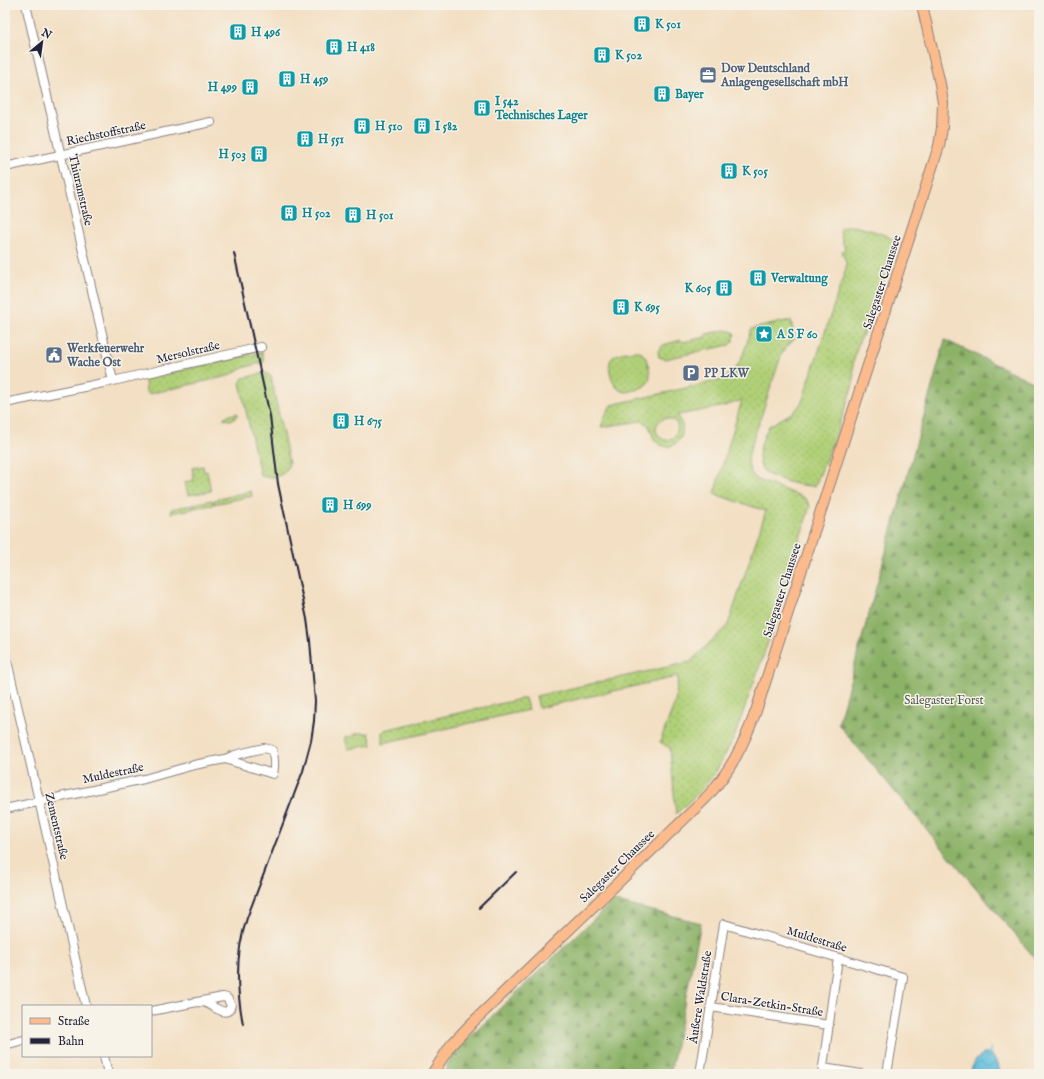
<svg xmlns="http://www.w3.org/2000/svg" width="1044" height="1079" font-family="'IM FELL English',serif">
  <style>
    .grass { fill: url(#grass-dots); stroke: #697959; fill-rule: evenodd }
    .forest { fill: url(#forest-firs); stroke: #576a52 }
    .water { fill: url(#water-waves); stroke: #40708c }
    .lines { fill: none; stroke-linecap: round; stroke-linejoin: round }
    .stream { stroke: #5ebedd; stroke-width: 2 }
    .minor-casing { stroke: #8a807f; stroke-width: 10 }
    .major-casing { stroke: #8a807f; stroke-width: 12 }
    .minor { stroke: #fff; stroke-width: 8 }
    .major { stroke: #fbbb8c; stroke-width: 10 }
    .rail { stroke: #22223b; stroke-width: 2 }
    .labels { text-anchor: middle; stroke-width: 3; stroke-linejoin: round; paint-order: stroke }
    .culture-label { font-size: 12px; font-weight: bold; fill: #0d838f; stroke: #f7f3e8; text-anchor: start }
    .service-label { font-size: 12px; font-weight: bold; fill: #4e5e75; stroke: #f7f3e8; text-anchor: start }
    .street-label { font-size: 12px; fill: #22223b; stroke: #f7f3e8 }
    .park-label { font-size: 12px; fill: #4d564d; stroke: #f7f3e8 }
  </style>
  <defs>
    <pattern id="grass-dots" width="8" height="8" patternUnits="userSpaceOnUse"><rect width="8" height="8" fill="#b0d077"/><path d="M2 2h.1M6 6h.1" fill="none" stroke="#97b268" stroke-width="1.8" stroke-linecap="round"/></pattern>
    <pattern id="forest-firs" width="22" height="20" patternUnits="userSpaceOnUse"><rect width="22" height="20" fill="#8cb268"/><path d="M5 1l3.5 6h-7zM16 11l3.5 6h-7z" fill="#729057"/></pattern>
    <pattern id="water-waves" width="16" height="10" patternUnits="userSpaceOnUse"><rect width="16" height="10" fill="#5ebedd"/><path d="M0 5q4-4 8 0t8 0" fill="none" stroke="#4d9ab4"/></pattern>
  </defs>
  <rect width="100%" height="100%" fill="#f7f3e8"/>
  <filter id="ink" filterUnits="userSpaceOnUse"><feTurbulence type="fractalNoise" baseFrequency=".025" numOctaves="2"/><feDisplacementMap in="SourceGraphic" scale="8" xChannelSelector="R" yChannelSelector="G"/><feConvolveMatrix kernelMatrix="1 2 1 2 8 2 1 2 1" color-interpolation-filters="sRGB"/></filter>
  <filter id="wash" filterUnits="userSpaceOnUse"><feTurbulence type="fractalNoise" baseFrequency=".012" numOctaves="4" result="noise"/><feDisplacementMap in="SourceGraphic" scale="16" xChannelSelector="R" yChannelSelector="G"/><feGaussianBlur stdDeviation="0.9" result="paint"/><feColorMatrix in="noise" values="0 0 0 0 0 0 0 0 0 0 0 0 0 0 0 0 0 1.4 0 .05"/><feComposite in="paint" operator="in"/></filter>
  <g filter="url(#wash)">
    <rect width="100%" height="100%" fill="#f3dfc3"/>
    <path class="grass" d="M849 226C858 226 890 234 895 242L894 246 874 311 858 344 853 363 854 380 852 388 836 435 815 486C803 486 793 484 782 480 775 477 767 476 763 470 754 458 763 437 769 426L795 411 802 402 846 268V263L842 251 845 250 840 232 841 228Z
      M786 321H791L795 339 785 348 782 353 749 453C747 465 749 473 758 480L803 497 806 499 810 506 788 577 781 606 734 738 715 773 702 789 676 814 670 748 660 742 675 702 678 677 676 676 671 678 539 708 536 696 690 662 728 625 766 511 714 494 742 400 725 406 678 415V418C691 432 674 454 659 444 649 438 654 424 641 421L601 427 605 416 611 405 721 380C741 371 745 348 751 329ZM665 418C692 421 669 452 658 435 653 427 658 421 665 418Z
      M726 330 733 332 735 334 733 341 729 345 665 359 659 357 658 351 663 345 681 340 683 342 706 337V334Z
      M634 351H639L645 356C651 372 655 385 635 390 630 392 624 393 620 390 612 386 605 363 613 357 619 352 628 352 634 351Z
      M262 352 264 362 243 368 228 376 149 394 146 392 145 381 148 378Z
      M264 373 268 374 271 377 289 463C288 467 286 472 282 474 277 477 265 479 260 475L240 383 243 378Z
      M237 413V416L234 419 230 420 224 419V417Z
      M203 466 204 472 207 471 211 491 188 495 185 482 194 480 192 468Z
      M251 491 252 496 214 504V500Z
      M212 500 213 505 194 508V504Z
      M192 505 193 509 171 513V509Z
      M525 698 528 710 383 743 382 733 384 730Z
      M358 733H369L372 745 348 749 345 737H350Z"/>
    <path class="forest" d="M945 340 1039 385V963L838 724Z
      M613 901 701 923 670 1074H444L453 1053Z"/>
    <path class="water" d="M985 1053H990L998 1063 1000 1074H969L975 1061Z"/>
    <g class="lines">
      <path class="stream" d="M988 1056 991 1048"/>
    </g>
  </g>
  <g filter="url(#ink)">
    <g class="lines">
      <g class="minor-casing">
        <path id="minor" d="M26 5 113 381
          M5 167 211 122
          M5 403 113 381 261 347
          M5 652 86 1006
          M5 809 144 779 194 765 225 759 235 755 264 748 272 750C275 759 275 765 273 774L225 759
          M711 1007 829 1025
          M151 1011 223 997 227 998 231 1005C228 1019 215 1007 208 1004 205 1002 202 1002 198 1002
          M5 1045 23 1040
          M104 1056 108 1074
          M823 1068 861 1074
          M700 1074 724 924 903 977 887 1074
          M822 1074 838 958"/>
      </g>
      <g class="major-casing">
        <path id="major" d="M432 1074 451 1045 472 1023 706 798C730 772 744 744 756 711L939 146 942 128 943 103 940 84 922 5"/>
      </g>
      <use href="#minor" class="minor"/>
      <use href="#major" class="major"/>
      <path class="rail" d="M234 253 270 416 278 484 307 619 310 641 315 701 314 721 311 741 303 771 247 918C235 953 236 988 243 1024
        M479 908 516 872"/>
    </g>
  </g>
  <defs>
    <g id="building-square" transform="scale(0.9)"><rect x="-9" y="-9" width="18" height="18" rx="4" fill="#0f9aa8" stroke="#f7f3e8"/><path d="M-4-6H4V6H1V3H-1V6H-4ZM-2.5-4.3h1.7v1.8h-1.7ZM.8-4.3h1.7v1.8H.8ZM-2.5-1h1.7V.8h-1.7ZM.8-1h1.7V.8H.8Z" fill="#fff"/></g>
    <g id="office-square" transform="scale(0.9)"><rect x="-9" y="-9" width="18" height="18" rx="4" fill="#5c6f8a" stroke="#f7f3e8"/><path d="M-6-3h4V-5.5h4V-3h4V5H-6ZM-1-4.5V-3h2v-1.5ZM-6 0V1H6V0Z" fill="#fff"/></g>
    <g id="sight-square" transform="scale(0.9)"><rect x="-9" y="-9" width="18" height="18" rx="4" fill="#0f9aa8" stroke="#f7f3e8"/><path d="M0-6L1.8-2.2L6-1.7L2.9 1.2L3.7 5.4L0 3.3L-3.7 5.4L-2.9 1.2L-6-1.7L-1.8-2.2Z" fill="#fff"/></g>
    <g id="civic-square" transform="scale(0.9)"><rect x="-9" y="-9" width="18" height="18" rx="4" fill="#5c6f8a" stroke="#f7f3e8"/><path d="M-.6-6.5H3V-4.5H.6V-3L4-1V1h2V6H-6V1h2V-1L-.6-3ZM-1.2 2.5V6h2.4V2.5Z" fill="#fff"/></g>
    <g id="parking-square" transform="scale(0.9)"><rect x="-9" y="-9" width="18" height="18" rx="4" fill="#5c6f8a" stroke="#f7f3e8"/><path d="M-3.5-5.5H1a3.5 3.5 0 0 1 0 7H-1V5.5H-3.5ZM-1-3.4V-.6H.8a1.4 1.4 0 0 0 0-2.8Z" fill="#fff"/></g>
  </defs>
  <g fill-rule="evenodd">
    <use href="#building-square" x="642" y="24"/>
    <use href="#building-square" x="238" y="32"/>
    <use href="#building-square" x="334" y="47"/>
    <use href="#building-square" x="602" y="55"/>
    <use href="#office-square" x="708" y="75"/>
    <use href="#building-square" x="287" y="79"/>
    <use href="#building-square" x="250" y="87"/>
    <use href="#building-square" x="662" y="94"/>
    <use href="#building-square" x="482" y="108"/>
    <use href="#building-square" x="362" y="126"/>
    <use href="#building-square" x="422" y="126"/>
    <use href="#building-square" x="305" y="139"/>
    <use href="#building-square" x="259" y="154"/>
    <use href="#building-square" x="729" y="171"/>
    <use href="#building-square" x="289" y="213"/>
    <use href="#building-square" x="353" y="215"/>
    <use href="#building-square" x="758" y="278"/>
    <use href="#building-square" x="724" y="288"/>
    <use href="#building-square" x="621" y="307"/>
    <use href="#sight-square" x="764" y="334"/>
    <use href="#civic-square" x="54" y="355"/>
    <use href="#parking-square" x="691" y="373"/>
    <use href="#building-square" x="341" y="421"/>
    <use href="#building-square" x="330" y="505"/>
  </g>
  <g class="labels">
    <g class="culture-label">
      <text x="655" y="28">K 501</text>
      <text x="251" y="36">H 496</text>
      <text x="347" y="51">H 418</text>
      <text x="615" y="59">K 502</text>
      <text x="300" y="83">H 459</text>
      <text x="237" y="91" text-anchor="end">H 499</text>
      <text x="675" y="98">Bayer</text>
      <text x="495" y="105">I 542<tspan x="495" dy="14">Technisches Lager</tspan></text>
      <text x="375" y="130">H 510</text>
      <text x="435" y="130">I 582</text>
      <text x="318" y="143">H 551</text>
      <text x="246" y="158" text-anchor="end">H 503</text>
      <text x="742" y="175">K 505</text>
      <text x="302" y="217">H 502</text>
      <text x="366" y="219">H 501</text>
      <text x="771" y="282">Verwaltung</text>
      <text x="711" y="292" text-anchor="end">K 605</text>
      <text x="634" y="311">K 695</text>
      <text x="777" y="338">A S F 60</text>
      <text x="354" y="425">H 675</text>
      <text x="343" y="509">H 699</text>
    </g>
    <g class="service-label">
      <text x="721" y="72">Dow Deutschland<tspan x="721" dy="14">Anlagengesellschaft mbH</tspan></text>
      <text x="67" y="352">Werkfeuerwehr<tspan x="67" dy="14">Wache Ost</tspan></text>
      <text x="704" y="377">PP LKW</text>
    </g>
    <g class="street-label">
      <text transform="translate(106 133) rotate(-12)" y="4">Riechstoffstraße</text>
      <text transform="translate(81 190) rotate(77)" y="4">Thiuramstraße</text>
      <text transform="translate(882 282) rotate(-72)" y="4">Salegaster Chaussee</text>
      <text transform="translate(188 352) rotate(-13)" y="4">Mersolstraße</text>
      <text transform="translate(782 590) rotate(-72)" y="4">Salegaster Chaussee</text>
      <text transform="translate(113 773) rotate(-12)" y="4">Muldestraße</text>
      <text transform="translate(57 826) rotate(77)" y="4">Zementstraße</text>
      <text transform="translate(617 866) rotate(-44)" y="4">Salegaster Chaussee</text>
      <text transform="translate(817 939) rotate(17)" y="4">Muldestraße</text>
      <text transform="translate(700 997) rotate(-81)" y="4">Äußere Waldstraße</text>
      <text transform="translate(772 1004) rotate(9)" y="4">Clara-Zetkin-Straße</text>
    </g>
    <g class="park-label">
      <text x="944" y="704">Salegaster Forst</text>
    </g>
  </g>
  <rect width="1044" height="1079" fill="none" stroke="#f7f3e8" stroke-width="20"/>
  <rect x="22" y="1005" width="130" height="52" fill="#f7f3e8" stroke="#a29fa3"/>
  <rect x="30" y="1018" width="20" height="6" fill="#fbbb8c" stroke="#a29fa3"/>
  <text x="58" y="1025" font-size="12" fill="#22223b">Straße</text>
  <rect x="30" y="1038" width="20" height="6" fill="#22223b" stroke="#a29fa3"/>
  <text x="58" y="1045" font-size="12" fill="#22223b">Bahn</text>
  <g transform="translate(42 42) rotate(29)" stroke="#f7f3e8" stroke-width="3" paint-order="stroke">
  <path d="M0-3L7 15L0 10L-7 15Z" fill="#22223b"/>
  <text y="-6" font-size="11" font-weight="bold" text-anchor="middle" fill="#22223b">N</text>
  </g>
</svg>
